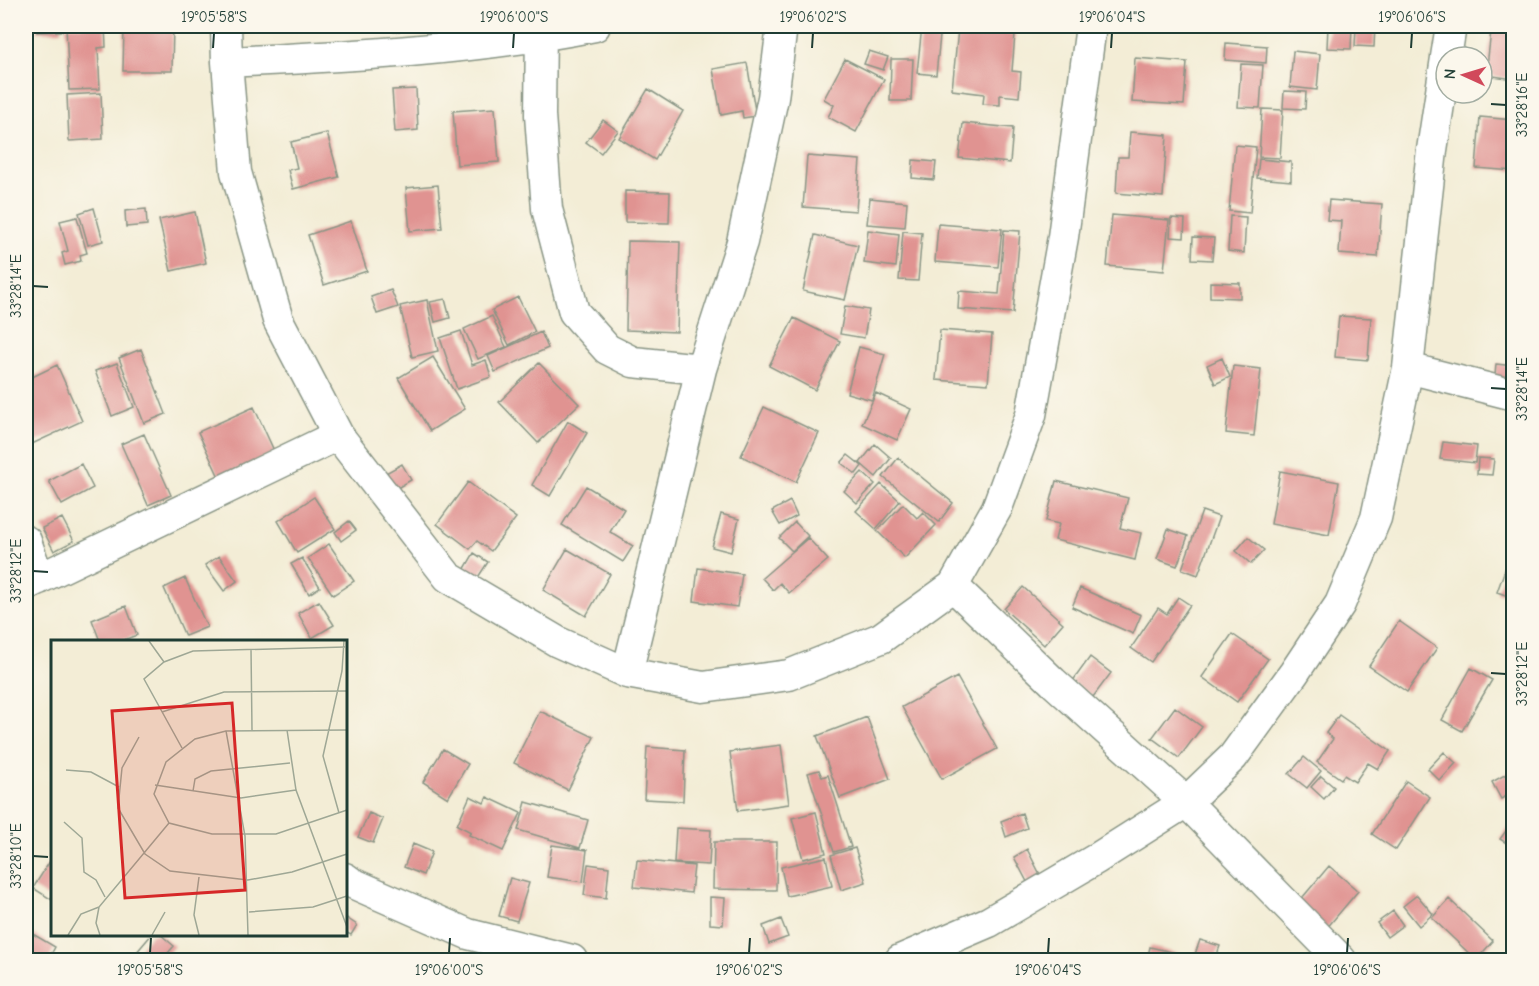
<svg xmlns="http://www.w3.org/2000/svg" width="1539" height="986" font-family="'Comic Neue',sans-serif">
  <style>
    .building { fill: #e09391 }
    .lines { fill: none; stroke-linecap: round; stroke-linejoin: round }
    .street-casing { stroke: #899585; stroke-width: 33 }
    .street { stroke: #fff; stroke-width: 30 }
    .ticks { fill: none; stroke: #1f3d34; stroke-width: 2 }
    .inset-road { fill: none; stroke: #9ea795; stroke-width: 1.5 }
    .view { fill: #d62828; fill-opacity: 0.15; stroke: #d62828; stroke-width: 3 }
    .inset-edge { fill: none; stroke: #1f3d34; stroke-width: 3 }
    .neatline { fill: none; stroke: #1f3d34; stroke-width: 2 }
    .ticks-label { font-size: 15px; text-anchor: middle; fill: #1f3d34 }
  </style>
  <rect width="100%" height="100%" fill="#fbf7ec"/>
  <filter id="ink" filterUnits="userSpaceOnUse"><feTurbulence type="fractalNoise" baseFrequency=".0167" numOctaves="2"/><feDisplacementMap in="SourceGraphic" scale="12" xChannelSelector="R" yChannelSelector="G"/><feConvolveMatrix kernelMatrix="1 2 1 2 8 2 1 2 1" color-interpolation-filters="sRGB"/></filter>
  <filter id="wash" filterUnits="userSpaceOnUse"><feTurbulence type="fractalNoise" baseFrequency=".008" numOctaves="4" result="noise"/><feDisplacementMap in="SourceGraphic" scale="24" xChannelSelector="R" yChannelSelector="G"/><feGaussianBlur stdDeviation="1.35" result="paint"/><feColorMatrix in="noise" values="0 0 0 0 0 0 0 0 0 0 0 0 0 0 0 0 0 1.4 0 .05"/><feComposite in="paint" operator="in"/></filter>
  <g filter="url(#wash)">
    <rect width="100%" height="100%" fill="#f3edd6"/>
    <g id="blocks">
      <path class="building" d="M37 26H62V31L37 32Z
        M66 26H105L106 47 98 48 100 89 69 90Z
        M124 26H173L172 71H123Z
        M274 26H326V29L274 28Z
        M393 26H426V27L394 32Z
        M922 26H941L936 75 917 73Z
        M1328 26H1352L1351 49 1327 48Z
        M1356 26H1375L1374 47 1355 46Z
        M958 29 1015 34 1012 71 1021 72 1019 97 1000 95V105L983 104 984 94 952 90Z
        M1491 31 1514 33V79L1486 75Z
        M1226 43 1267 46 1266 63 1225 60Z
        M869 51 888 57 883 70 864 64Z
        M1293 51 1320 54 1317 90 1290 87Z
        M1135 58 1187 62 1184 105 1132 102Z
        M845 59 884 79 856 132 828 117 834 105 824 99Z
        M891 59H913L911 101H890Z
        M747 63 756 116 743 118 742 111 721 115 713 69Z
        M1241 64 1263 65 1260 108 1238 107Z
        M416 89 418 130 395 132 392 90Z
        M648 89 683 111 655 160 619 138Z
        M1284 91 1306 92 1305 109 1283 108Z
        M101 93 103 139 69 141 67 95Z
        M495 108 499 162 457 165 453 111Z
        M1262 109 1283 110 1280 158 1259 157Z
        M1480 117 1514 120V171L1476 168Z
        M603 120 618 131 601 153 586 142Z
        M963 123 1013 128 1010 163 959 158Z
        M1130 132 1167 135 1163 197 1116 193 1118 157H1128Z
        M327 133 339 177 293 189 288 170 297 168 291 142Z
        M1235 145 1256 147 1250 213 1229 211Z
        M807 156 860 160 856 211 803 207Z
        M1259 159 1291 162V181L1257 178Z
        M913 160 936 162 934 180 912 178Z
        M438 185 442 228 410 231 406 188Z
        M625 191 670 192 669 223 625 222Z
        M870 198 907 202 905 227 867 224Z
        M1329 200 1382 204 1378 257 1339 254 1341 221 1327 220Z
        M94 208 103 241 88 245 79 213Z
        M146 209 147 225 126 227 125 211Z
        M195 212 206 263 171 271 159 220Z
        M1112 215 1169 220 1164 271 1107 266Z
        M1230 216 1246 217 1244 253 1228 251Z
        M77 217 87 253 80 255 81 261 65 265 62 253 68 251 60 221Z
        M1171 218 1185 219 1184 238 1170 237Z
        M351 221 367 271 324 285 308 235Z
        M938 224 1002 229 998 267 935 262Z
        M868 230 899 234 896 267 864 263Z
        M1004 230 1020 231 1013 313 958 309 959 291 999 294Z
        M903 231 922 233 918 281 899 280Z
        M815 235 858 245 845 300 803 291Z
        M1193 237 1214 238 1212 260 1192 259Z
        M628 241 680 242 677 332 626 330Z
        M1210 282 1240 283V298L1210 297Z
        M391 290 398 307 377 314 371 297Z
        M518 297 535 332 509 345 492 310Z
        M445 299 450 318 435 322 430 302Z
        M427 300 438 351 412 357 400 306Z
        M845 306 869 310 864 338 840 334Z
        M492 316 506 347 478 359 464 329Z
        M1339 316 1371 318 1368 360 1335 357Z
        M794 318 840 341 815 390 769 366Z
        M940 330 992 334 988 384 936 380Z
        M461 331 472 365 486 360 491 377 457 389 440 338Z
        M541 332 548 348 495 372 488 356Z
        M859 347 885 354 872 400 847 393Z
        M141 349 166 414 144 423 119 358Z
        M433 357 465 409 430 431 398 378Z
        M1222 358 1230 377 1215 384 1207 365Z
        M117 363 134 407 112 416 95 371Z
        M539 363 579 404 538 443 499 402Z
        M1496 364 1514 366V389L1494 387Z
        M57 365 82 421 32 444 26 430V380Z
        M1233 366 1261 369 1254 436 1226 433Z
        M876 393 911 409 897 440 862 424Z
        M254 407 275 453 220 479 198 432Z
        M764 407 819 433 796 482 741 456Z
        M568 421 587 433 550 496 532 485Z
        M144 434 171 495 148 505 121 444Z
        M1443 442 1477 446 1475 463 1440 459Z
        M875 444 891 458 876 477 860 463Z
        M848 455 862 466 856 474 841 463Z
        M898 458 953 503 939 522 883 477Z
        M1478 458 1494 459 1492 475 1477 474Z
        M81 464 93 488 62 505 49 481Z
        M402 464 411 480 394 490 384 474Z
        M1280 471 1339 482 1329 535 1271 524Z
        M862 472 875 484 857 503 844 491Z
        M1056 481 1128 498 1120 528 1141 533 1135 560 1055 540 1059 524 1046 521Z
        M468 482 516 518 491 551 477 541 470 549 437 524Z
        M881 484 900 501 876 529 856 511Z
        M586 486 624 509 610 532 633 546 623 562 562 525Z
        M314 497 335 529 297 553 278 521Z
        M790 501 797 516 780 525 772 511Z
        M903 504 917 518 923 512 936 525 905 558 877 531Z
        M1202 511 1219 517 1198 575 1182 569Z
        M721 514 739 519 731 552 712 547Z
        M62 518 74 541 54 551 42 528Z
        M349 521 356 530 341 541 335 532Z
        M795 522 808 536 792 551 779 538Z
        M1168 529 1188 536 1177 566 1157 559Z
        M1248 537 1264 550 1251 564 1236 551Z
        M808 538 828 560 789 593 780 583 773 590 762 578Z
        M329 544 354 581 333 595 308 558Z
        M567 549 610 574 586 616 543 590Z
        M474 553 488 562 473 585 460 577Z
        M219 556 237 581 224 591 205 565Z
        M302 558 320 587 309 594 291 564Z
        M1508 561 1514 563V598L1497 592Z
        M698 568 742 574 737 607 694 601Z
        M185 578 207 627 185 636 164 588Z
        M1023 587 1063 623 1044 645 1004 609Z
        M1080 588 1141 615 1133 634 1072 607Z
        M1178 597 1190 605 1151 662 1131 648 1158 608 1167 614Z
        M319 601 334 625 312 638 298 613Z
        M126 606 137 635 121 641H100L92 620Z
        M1399 621 1437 648 1407 692 1369 666Z
        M1232 634 1268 659 1237 702 1202 677Z
        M1090 657 1111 673 1093 697 1072 682Z
        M1471 668 1492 680 1462 731 1442 720Z
        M957 677 997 749 942 779 902 707Z
        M1175 707 1202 727 1179 758 1152 738Z
        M540 711 594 737 568 790 514 763Z
        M1339 715 1390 751 1378 769 1368 763 1355 782 1344 775 1341 779 1317 762 1333 739 1326 733Z
        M867 717 890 779 840 798 817 736Z
        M781 745 789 804 738 811 730 752Z
        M647 747 685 750 683 801 644 799Z
        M443 749 468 764 448 798 423 782Z
        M1444 752 1456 763 1440 781 1428 769Z
        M1304 757 1321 771 1307 788 1289 774Z
        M819 770 822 777 828 775 851 847 834 852 808 773Z
        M1510 772 1514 778V792L1501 799 1492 782Z
        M1321 776 1334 787 1324 799 1311 787Z
        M1406 781 1430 797 1396 850 1372 834Z
        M470 796 484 803 487 797 521 813 503 851 469 835 471 832 457 825Z
        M526 802 588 820 580 848 518 830Z
        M816 812 826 853 803 859 792 818Z
        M369 813 383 819 373 843 358 837Z
        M1022 813 1027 828 1006 837 1001 821Z
        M1514 820V848L1500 839Z
        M676 828 711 830 709 865 674 863Z
        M714 842H777L776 890 713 889Z
        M413 844 432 852 423 875 404 867Z
        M552 845 587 850 583 882 547 877Z
        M855 848 866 882 841 890 831 855Z
        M1027 849 1047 888 1034 895 1014 857Z
        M826 857 832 886 787 896 781 867Z
        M52 858V900L33 888Z
        M637 860 694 866 691 893 634 887Z
        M588 864 609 867 606 898 584 895Z
        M1329 866 1358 891 1326 929 1297 904Z
        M510 878 529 883 517 921 499 916Z
        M1417 895 1433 914 1419 926 1403 906Z
        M710 897 725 898 723 925 710 924Z
        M1449 899 1493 941 1476 960 1432 918Z
        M1393 911 1403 925 1387 937 1377 923Z
        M345 917 357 925 351 935 345 932Z
        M781 919 788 937 769 944 763 926Z
        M26 930 55 947 48 960 37 956 35 960 26 955Z
        M152 934H160L174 946 162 960H130Z
        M1200 940 1220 946 1215 960H1193Z
        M1150 947 1185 955 1184 960H1147Z"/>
    </g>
  </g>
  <g filter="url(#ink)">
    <use href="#blocks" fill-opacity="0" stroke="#899585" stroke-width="1.5"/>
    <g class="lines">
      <g class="street-casing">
        <path id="street" d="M226 26 227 62C350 56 474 50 595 26
          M541 26 540 115 547 209 574 312 607 349 633 362 701 369
          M1446 57 1451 26
          M227 62 236 172 278 320 338 435 448 577 558 642 627 673 703 687 789 675 881 638 953 586 997 508 1031 415 1063 237 1091 26
          M1408 368 1514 395
          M26 541 39 579
          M26 585 338 435
          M953 586 1053 682 1186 802 1341 960
          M627 673 701 369 742 242 773 98 782 26
          M345 878 352 883 468 934 572 960
          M900 960 989 922 1096 859 1186 802 1233 757 1294 673 1340 604 1376 518 1408 368 1432 150 1446 58"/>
      </g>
      <use href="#street" class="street"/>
    </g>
  </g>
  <path class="ticks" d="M213 48 214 33M513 48 514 33M812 48 813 33M1111 48 1112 33M1411 48 1412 33M1491 104 1506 105M33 286 48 287M1491 388 1506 389M33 571 48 572M1491 673 1506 674M33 856 48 857M150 953 151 938M449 953 450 938M749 953 750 938M1048 953 1049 938M1347 953 1348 938"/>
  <g transform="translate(51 640)">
    <rect width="296" height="296" fill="#f3edd6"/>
    <path class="inset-road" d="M98 1 113 22M200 9 201 90M111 72 173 52 296 51M236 90 245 150 296 287M175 91 144 99 115 122 103 154 118 183 161 194H225L296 170M88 97 71 128 67 168 94 214 119 231 197 240 241 232 296 214M131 108 93 39 113 22 142 11 294 7M15 130 40 132 68 147M104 145 190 158 245 150M142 151 144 139 160 131 239 123M288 173 272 116 291 31 293 1M13 182 31 198 33 232 45 240 54 257M198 272 262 267 296 256M17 295 30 274 48 267M49 295 45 283 48 267 118 183M101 295 114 272M148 295 143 275 148 237M197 295 194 196 175 91 296 90"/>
    <path class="view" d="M181 63 194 250 74 258 61 71Z"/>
    <rect width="296" height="296" class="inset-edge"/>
  </g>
  <rect width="1539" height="986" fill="none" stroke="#fbf7ec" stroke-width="66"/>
  <g transform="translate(1464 75) rotate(274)"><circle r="28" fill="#fbf7ec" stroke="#a3ada2" stroke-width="1.5"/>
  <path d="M0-4.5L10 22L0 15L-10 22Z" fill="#d1495b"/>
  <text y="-9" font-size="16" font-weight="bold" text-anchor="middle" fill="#1f3d34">N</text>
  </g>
  <rect x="33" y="33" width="1473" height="920" class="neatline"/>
  <g class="ticks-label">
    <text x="214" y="22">19°05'58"S</text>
    <text x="514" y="22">19°06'00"S</text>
    <text x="813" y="22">19°06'02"S</text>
    <text x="1112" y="22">19°06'04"S</text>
    <text x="1412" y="22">19°06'06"S</text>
    <text transform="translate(1522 105) rotate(-90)" y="5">33°28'16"E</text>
    <text transform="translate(16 286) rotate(-90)" y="5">33°28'14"E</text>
    <text transform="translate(1522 389) rotate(-90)" y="5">33°28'14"E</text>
    <text transform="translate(16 571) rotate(-90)" y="5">33°28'12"E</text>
    <text transform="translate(1522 674) rotate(-90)" y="5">33°28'12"E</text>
    <text transform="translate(16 856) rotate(-90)" y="5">33°28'10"E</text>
    <text x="150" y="975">19°05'58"S</text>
    <text x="449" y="975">19°06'00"S</text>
    <text x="749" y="975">19°06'02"S</text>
    <text x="1048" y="975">19°06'04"S</text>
    <text x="1347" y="975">19°06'06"S</text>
  </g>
</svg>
